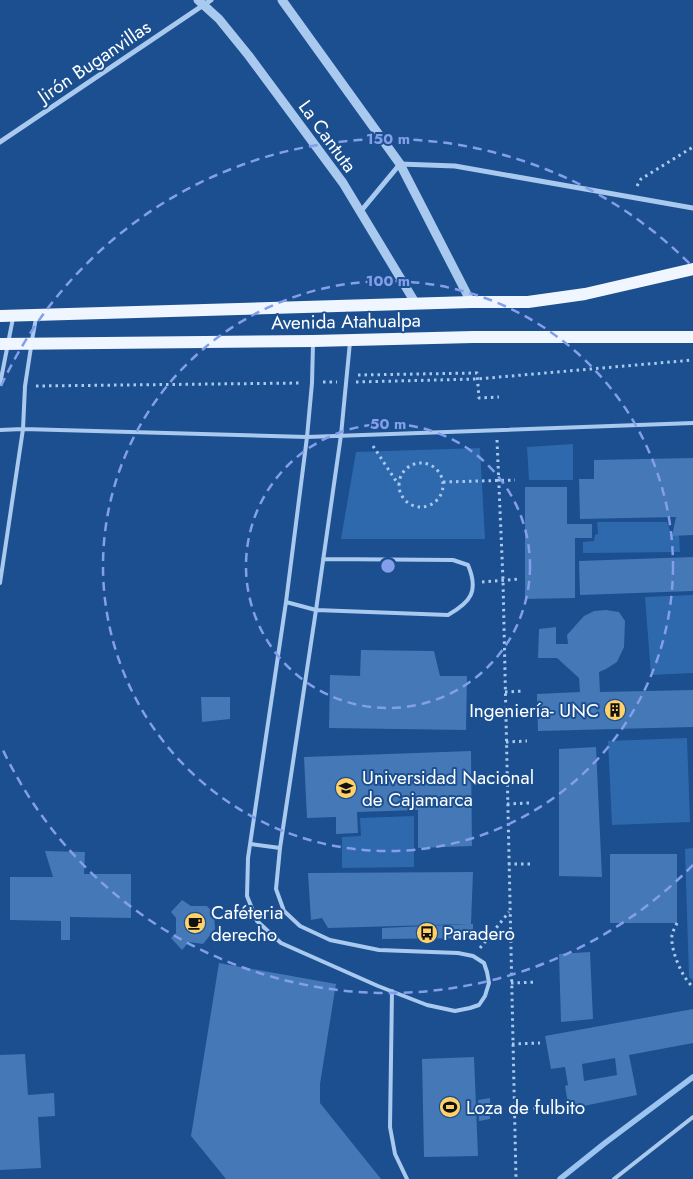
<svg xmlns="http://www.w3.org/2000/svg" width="693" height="1179" font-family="Jost,sans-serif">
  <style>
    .green { fill: #2e69ad }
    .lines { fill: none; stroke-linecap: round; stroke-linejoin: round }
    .stream { stroke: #9cc4f0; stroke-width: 5.5 }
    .building { fill: #4478b7; fill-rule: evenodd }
    .path { stroke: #a9c9ee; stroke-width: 3; stroke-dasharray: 2.5 4; stroke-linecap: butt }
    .service { stroke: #a9c9ee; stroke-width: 4 }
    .minor { stroke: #a9c9ee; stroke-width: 5 }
    .tertiary { stroke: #a9c9ee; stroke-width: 9 }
    .primary { stroke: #f0f6ff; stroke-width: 12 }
    .ring { fill: none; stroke: #839eea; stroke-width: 2.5; stroke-dasharray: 9 6 }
    .labels { text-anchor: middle; stroke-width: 4; stroke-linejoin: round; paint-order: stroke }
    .street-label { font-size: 19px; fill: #fff; stroke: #1b4f8f }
    .poi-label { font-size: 19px; fill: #fff; stroke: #1b4f8f; text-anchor: start }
    .centre { fill: #839eea; stroke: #1b4f8f; stroke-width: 2.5 }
    .ring-label { font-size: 15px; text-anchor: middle; font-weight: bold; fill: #839eea; stroke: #1b4f8f; stroke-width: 4; stroke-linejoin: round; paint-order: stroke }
  </style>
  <rect width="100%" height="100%" fill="#1b4f8f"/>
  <path class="green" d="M573 444V480H529L527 447Z
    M480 448 485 539H341L356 452Z
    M597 522H667L672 536 679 535 680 552 583 553V542L594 541 595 535 598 534Z
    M693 595V673L651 675 645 597Z
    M687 738 690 822 612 825 608 741Z
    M414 816V867L342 868V837L361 836 360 818Z
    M693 848V980L689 977 685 849Z"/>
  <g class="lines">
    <path class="stream" d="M560 1179 605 1143 693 1077"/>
  </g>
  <path class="building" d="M693 458V535L672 536 676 517 580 519 579 479H594V460Z
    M525 487H567V524H592V538H575V598L525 599Z
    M693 557V591L580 595 579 561Z
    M606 610 619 612 625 621 624 647 617 662 606 669 599 672 600 692 693 690V727L538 731 537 694 580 692 579 678 557 658H538L539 629 556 627V644H568L567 635 584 616 594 611Z
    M361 650 434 651 440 676H467L466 730 329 728 330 675 360 676Z
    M201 697H230V719L202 722Z
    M596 747 602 877 559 876V749Z
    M471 751 472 846 418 848V810L357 812 358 833 336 834V817L307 818 304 757Z
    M45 851 85 852 84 874H131V918L70 917V940H61V921L10 920V877H53Z
    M610 854H677V923H610Z
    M473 872 471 924H473V938L382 939V928L468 924 328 928 322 918 311 920 308 873Z
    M182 900 191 906H207L214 914 215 929 203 944 189 942 182 950 171 938 176 933V918L171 912Z
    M590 952 593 1019 561 1022 559 954Z
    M219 963 336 984 320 1084V1103L381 1179H226L191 1136Z
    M693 1009V1043L629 1055 637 1095 569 1109 565 1086 568 1085 565 1067 551 1069 545 1036ZM615 1058 617 1075 584 1081 582 1064Z
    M25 1054 28 1095 54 1093 55 1116 38 1117 41 1168 0 1170V1055Z
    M474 1057 478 1156 424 1157 422 1059Z
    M490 1098V1119L479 1121 478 1100Z"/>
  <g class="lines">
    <path class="path" d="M637 186 641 179 693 147
      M358 375 477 373 479 398 499 397
      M323 382H337
      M356 382 477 379 693 360
      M36 386 302 383
      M497 440 503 580 516 1179
      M373 446 398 484
      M399 485a22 22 0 1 1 44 0a22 22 0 1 1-44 0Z
      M443 482 515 480
      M482 582 519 579
      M505 692 524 691
      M506 742 527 741
      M507 804 529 803
      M508 864H532
      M677 923C675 927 673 931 672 935 670 949 682 978 693 987
      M480 948 509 912
      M511 983 537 982
      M512 1044 540 1043
      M514 1109 543 1108"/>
    <path class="service" d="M32 340 36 318
      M313 344 312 383 307 437 286 602 248 858 247 896 257 921 281 943 378 986 427 1005 455 1011 470 1008 479 1005 485 996 489 983 487 972 484 963 473 956 458 953 379 950 330 940 300 926 284 911 276 889 280 848 316 610 341 435 350 342
      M0 384 13 318
      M0 430 23 429 307 437 693 423
      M0 583 23 429 25 386 31 347
      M286 602 316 610 448 615C471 602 479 591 468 565L453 560 323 559
      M251 844 280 848
      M392 991 390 1127 395 1154 407 1179
      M614 1179 693 1117"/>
    <path class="minor" d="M0 142 211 0
      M361 211 400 164 455 166 693 208"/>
    <path class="tertiary" d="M198 0 219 19 249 56 343 183 416 304
      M282 0 400 164 471 302"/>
    <path class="primary" d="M0 316 471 302H528L585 294 693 269
      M0 344 313 341 473 337H693"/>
  </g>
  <g class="ring">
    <circle cx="388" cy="566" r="142"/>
    <circle cx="388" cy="566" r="285"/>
    <path d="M693 865A427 427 0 0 1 1 746M1 386A427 427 0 0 1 693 267"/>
  </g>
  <defs>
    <g id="building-disc" transform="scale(1.125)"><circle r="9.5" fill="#ffd166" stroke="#1b4f8f"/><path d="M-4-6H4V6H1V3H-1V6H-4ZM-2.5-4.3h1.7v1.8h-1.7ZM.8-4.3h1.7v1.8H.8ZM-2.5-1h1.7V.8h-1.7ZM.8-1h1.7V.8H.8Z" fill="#111"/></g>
    <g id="university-disc" transform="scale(1.125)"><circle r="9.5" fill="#ffd166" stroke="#1b4f8f"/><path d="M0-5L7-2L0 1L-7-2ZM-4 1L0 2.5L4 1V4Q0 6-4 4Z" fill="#111"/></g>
    <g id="cafe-disc" transform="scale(1.125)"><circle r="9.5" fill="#ffd166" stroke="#1b4f8f"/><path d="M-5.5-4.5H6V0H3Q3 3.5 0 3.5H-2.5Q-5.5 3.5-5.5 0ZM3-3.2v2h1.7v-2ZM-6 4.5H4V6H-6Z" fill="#111"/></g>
    <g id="bus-disc" transform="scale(1.125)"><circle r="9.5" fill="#ffd166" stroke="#1b4f8f"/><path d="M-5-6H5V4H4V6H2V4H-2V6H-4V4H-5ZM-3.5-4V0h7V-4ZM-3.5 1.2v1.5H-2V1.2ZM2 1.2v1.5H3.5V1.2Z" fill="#111"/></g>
    <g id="stadium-disc" transform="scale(1.125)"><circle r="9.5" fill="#ffd166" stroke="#1b4f8f"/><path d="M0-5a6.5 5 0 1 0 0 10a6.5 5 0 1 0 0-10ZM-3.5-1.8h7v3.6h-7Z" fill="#111"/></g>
  </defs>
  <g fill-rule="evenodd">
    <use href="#building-disc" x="615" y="710"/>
    <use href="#university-disc" x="346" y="788"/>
    <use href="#cafe-disc" x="195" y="923"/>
    <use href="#bus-disc" x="427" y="933"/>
    <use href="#stadium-disc" x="450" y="1107"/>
  </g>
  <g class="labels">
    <g class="street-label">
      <text transform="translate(94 61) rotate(-34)" y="7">Jirón Buganvillas</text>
      <text transform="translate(328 136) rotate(54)" y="7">La Cantuta</text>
      <text transform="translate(346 321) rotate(-1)" y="7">Avenida Atahualpa</text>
    </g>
    <g class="poi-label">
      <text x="599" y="717" text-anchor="end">Ingeniería- UNC</text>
      <text x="362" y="784">Universidad Nacional<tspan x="362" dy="22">de Cajamarca</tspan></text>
      <text x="211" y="919">Caféteria<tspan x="211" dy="22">derecho</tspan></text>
      <text x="443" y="940">Paradero</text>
      <text x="466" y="1114">Loza de fulbito</text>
    </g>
  </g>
  <circle cx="388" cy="566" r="8" class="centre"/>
  <g class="ring-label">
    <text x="388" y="144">150 m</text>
    <text x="388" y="286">100 m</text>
    <text x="388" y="429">50 m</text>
  </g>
</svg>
